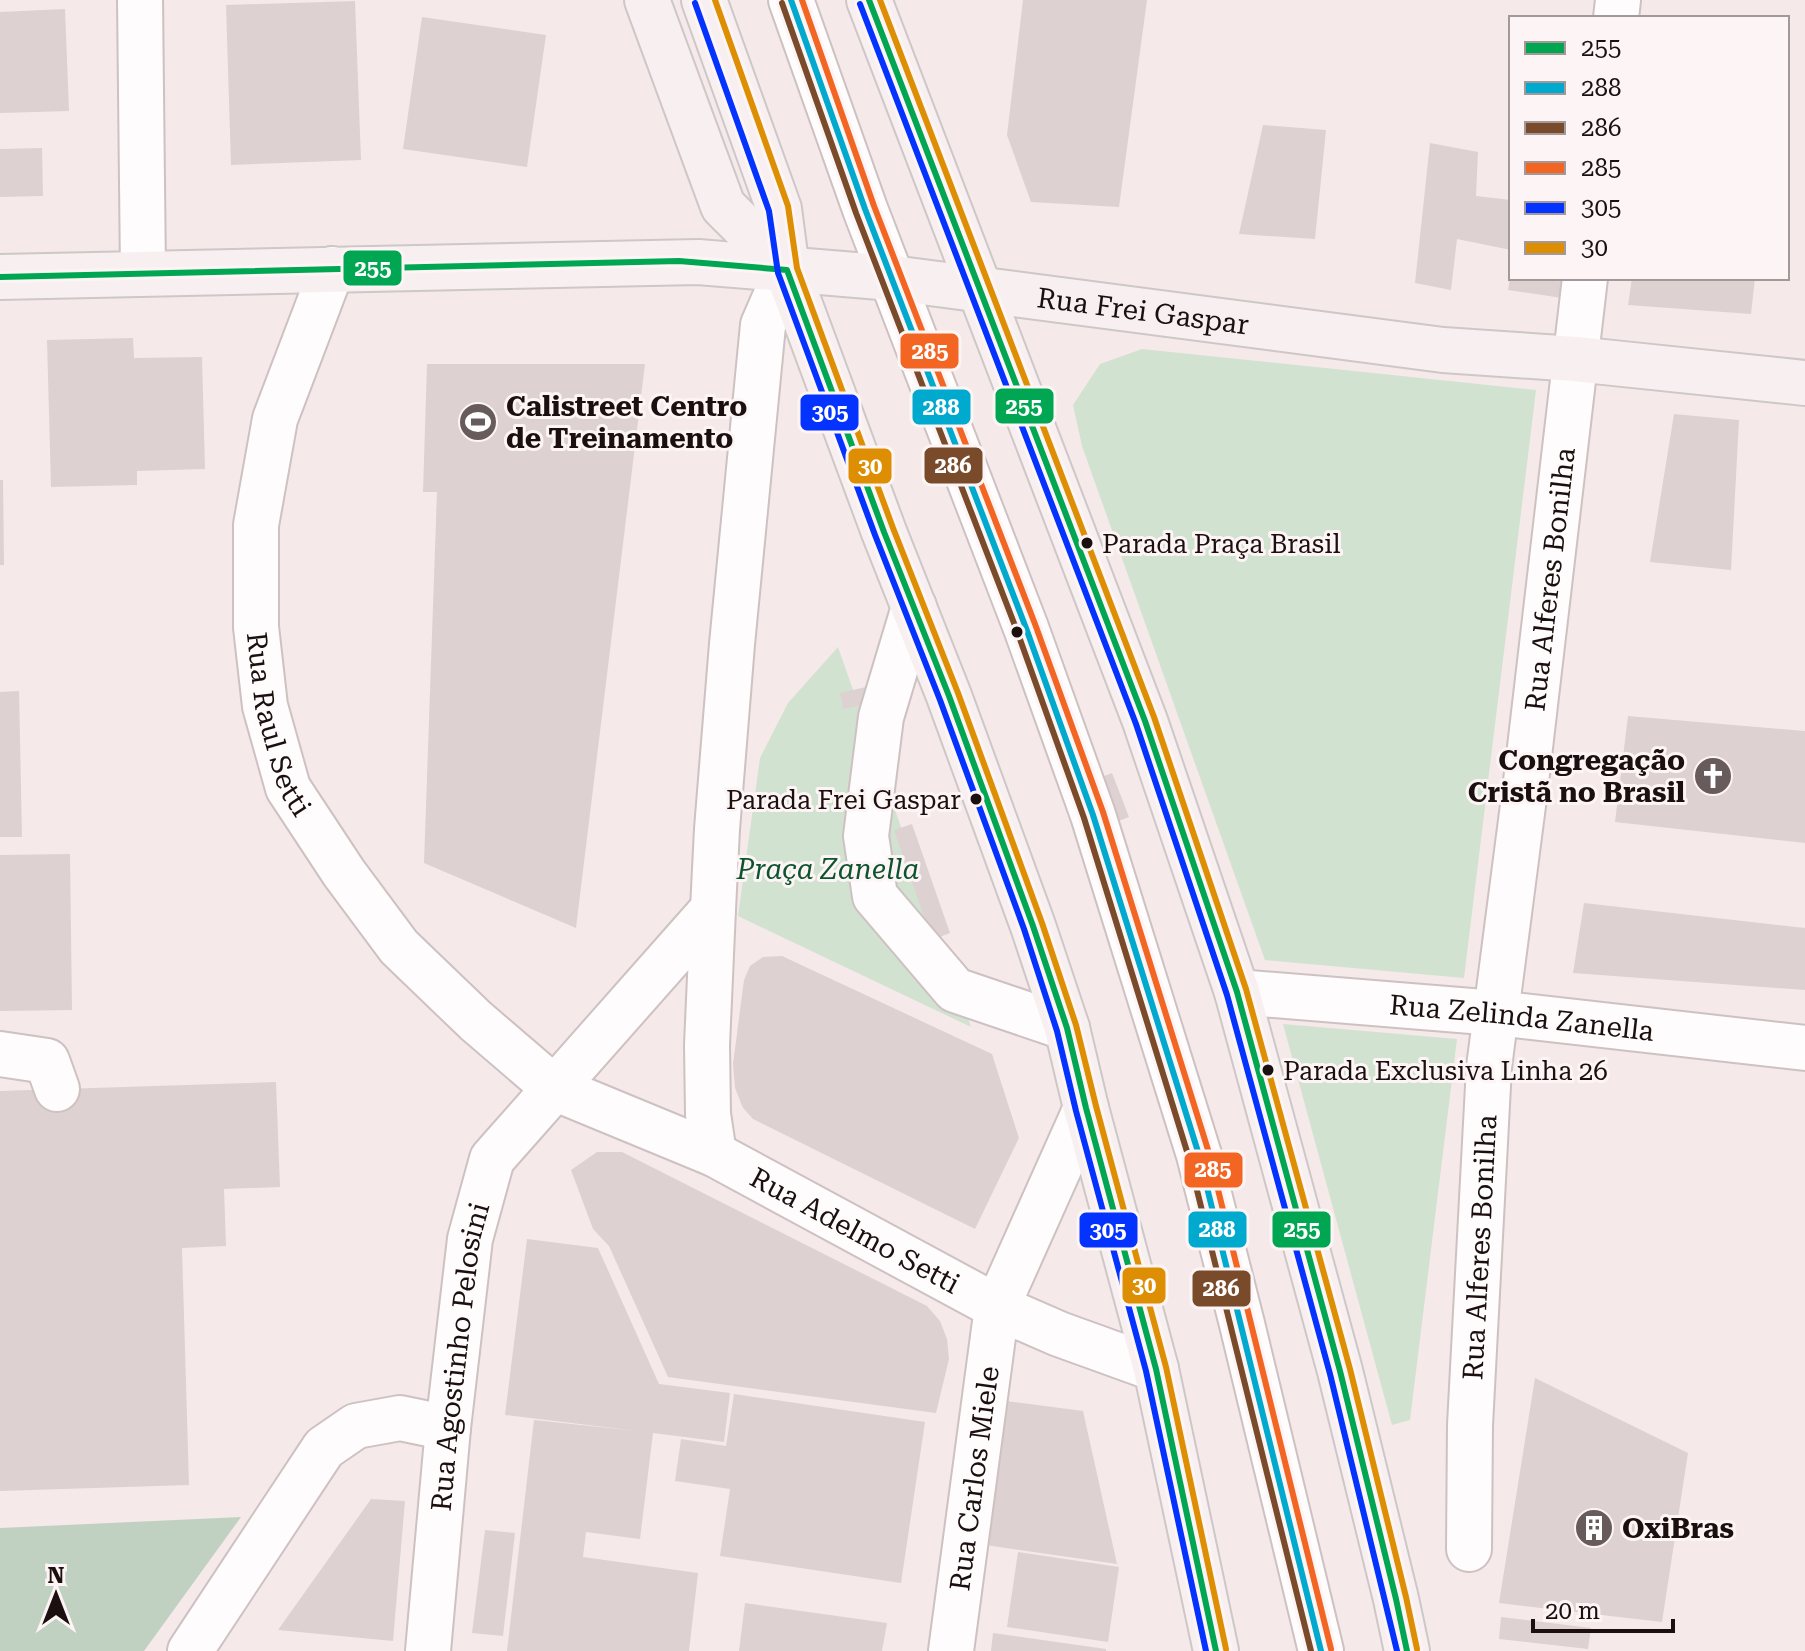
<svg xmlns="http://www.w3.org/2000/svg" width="1805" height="1651" font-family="'Roboto Serif',serif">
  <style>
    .green { fill: #d1e2d1 }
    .forest { fill: #c0d1c1 }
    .building { fill: #ded1d1 }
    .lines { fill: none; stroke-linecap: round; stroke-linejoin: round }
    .minor-casing { stroke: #cec1c1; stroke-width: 48 }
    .major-casing { stroke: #cec7c7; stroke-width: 48 }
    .minor { stroke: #fefcfc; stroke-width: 44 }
    .major { stroke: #f8f0f0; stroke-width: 44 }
    .bus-1-casing { stroke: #fdf5f5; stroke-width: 12 }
    .bus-2-casing { stroke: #fdf5f5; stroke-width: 12 }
    .bus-3-casing { stroke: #fdf5f5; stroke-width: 12 }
    .bus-4-casing { stroke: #fdf5f5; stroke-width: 12 }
    .bus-5-casing { stroke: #fdf5f5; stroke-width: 12 }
    .bus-6-casing { stroke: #fdf5f5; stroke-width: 12 }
    .bus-1 { stroke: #00a651; stroke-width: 6 }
    .bus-2 { stroke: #00a9ce; stroke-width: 6 }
    .bus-3 { stroke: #7a4b2a; stroke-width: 6 }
    .bus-4 { stroke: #f26522; stroke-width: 6 }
    .bus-5 { stroke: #0432ff; stroke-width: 6 }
    .bus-6 { stroke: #dd8e02; stroke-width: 6 }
    .bus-dot { fill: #1c0f0f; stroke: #fdf5f5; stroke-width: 3 }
    .labels { text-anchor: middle; stroke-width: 6; stroke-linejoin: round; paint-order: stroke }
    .bus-label { font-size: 26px; fill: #1c0f0f; stroke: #fdf5f5; text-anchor: start }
    .street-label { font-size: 28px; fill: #1c0f0f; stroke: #fdf5f5 }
    .poi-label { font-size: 28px; font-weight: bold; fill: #1c0f0f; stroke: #fdf5f5; text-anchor: start }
    .park-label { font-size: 28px; font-style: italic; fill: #0d532d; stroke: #fdf5f5 }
    .line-badge { stroke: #fdf5f5; stroke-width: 3 }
    .badge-label { font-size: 22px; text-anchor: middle; font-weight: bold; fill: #fff }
  </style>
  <rect width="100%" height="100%" fill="#f6e9e9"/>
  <path class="green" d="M1142 349 1536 390 1464 978 1265 960 1082 446 1073 405 1100 364Z
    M838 647 971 1027 738 916 760 758 788 703Z
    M1283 1024 1457 1039 1410 1420 1392 1425Z"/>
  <path class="forest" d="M241 1517 144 1651H0V1528Z"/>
  <path class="building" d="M1023 0H1147L1119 207 1031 202 1007 135Z
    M355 1 361 160 231 165 226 5Z
    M65 9 69 111 0 113V12Z
    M422 17 546 35 527 167 403 149Z
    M1263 125 1326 130 1315 239 1239 234Z
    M1430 143 1478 152 1476 196 1511 200V250L1457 239 1451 290 1415 283Z
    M42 148 43 196 0 197V149Z
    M1510 278H1564L1562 298 1508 290Z
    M1632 278H1755L1751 314 1628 305Z
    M133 338 134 358 202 357 205 469 137 471V485L51 487 47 340Z
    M427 364H645L576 928 424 863 437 492H423Z
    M1674 414 1739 420 1731 570 1650 562Z
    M0 480H3L4 565H0Z
    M866 687 870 704 843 709 840 693Z
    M19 691 22 837H0V692Z
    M1628 716 1805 731V843L1615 822Z
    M1112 773 1129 817 1113 823 1097 779Z
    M912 824 950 933 932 940 894 830Z
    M70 854 72 1010 0 1011V855Z
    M1584 903 1805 928V990L1573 973Z
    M782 956 992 1054 1019 1138 975 1229 753 1119 743 1108 735 1088 733 1064 744 980 750 966 763 957Z
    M276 1082 280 1187 224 1189 226 1246 182 1248 189 1485 0 1491V1091Z
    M597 1152H622L927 1306 940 1321 947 1339 949 1359 936 1413 668 1377 609 1246 593 1229 571 1170Z
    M527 1239 598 1248 659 1384 730 1393 724 1442 653 1433 640 1539 586 1532 583 1557 698 1573 689 1651H507L534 1420 637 1431 505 1415Z
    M1535 1378 1688 1453 1662 1622 1499 1603Z
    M734 1394 925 1422 901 1583 720 1556 730 1489 675 1481 681 1439 726 1446Z
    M1006 1401 1083 1411 1117 1564 985 1545Z
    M371 1499 405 1501 393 1641 278 1630Z
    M485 1530 515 1533 503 1636 472 1633Z
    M1018 1552 1119 1567 1108 1642 1007 1627Z
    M745 1603 887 1623 882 1651H739Z
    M1501 1617 1591 1628 1588 1649 1499 1639Z
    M993 1633 1106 1649V1651H991Z"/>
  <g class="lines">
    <g class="minor-casing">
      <g id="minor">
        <path d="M140 0 143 273"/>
        <path d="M791 0 865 209 1026 628 1093 815 1199 1155 1242 1324 1321 1651"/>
        <path d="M1616 18 1618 0"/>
        <path id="s1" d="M332 269 275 419 256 525V627L265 706 288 788 344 873 399 947 476 1021 554 1088 714 1154 997 1307 1059 1334 1156 1369"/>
        <path d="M914 607 881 717 866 836 875 896 955 990 1067 1028"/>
        <path d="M713 909 707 1045 708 1114 714 1154"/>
        <path id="s2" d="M1237 992 1496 1013 1805 1048"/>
        <path d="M0 1054 47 1061 57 1089"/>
        <path id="s3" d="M1469 1549 1470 1425 1489 1067 1525 790 1585 278"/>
        <path d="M190 1651 324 1448 356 1426 400 1418 448 1428"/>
        <path id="s4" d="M428 1651 448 1428 470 1239 492 1159 713 909 717 829 732 644 763 325 787 270"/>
        <path id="s5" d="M951 1651 997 1307 1086 1108"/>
      </g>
    </g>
    <g class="major-casing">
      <g id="major">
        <path d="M647 0 723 206 787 270"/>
        <path d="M704 0 779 209 787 270 884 532 949 696 1033 926 1067 1028 1086 1108 1156 1369 1216 1651"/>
        <path d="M869 0 1145 721 1237 992 1340 1371 1396 1599 1407 1651"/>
        <path id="s6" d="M0 277 698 262 892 278 1443 350 1575 359 1805 383"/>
      </g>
    </g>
    <use href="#minor" class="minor"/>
    <use href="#major" class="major"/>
    <g class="bus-1-casing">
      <path id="bus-1" d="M869 0 1145 721 1237 992 1340 1371 1396 1599 1407 1651
        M0 277 679 261 787 270 884 532 949 696 1033 926 1067 1028 1086 1108 1156 1369 1216 1651"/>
    </g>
    <g class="bus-2-casing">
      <path id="bus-2" d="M791 0 865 209 1026 628 1093 815 1199 1155 1321 1651"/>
    </g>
    <g class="bus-3-casing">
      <path id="bus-3" d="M782 3 856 213 1017 631 1084 818 1189 1158 1311 1651"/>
    </g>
    <g class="bus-4-casing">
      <path id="bus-4" d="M802 0 874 206 1035 624 1103 812 1209 1153 1331 1649"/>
    </g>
    <g class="bus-5-casing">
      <path id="bus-5" d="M695 3 769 211 778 273 875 535 940 700 1024 929 1057 1031 1076 1111 1146 1371 1206 1651
        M860 4 1136 724 1227 995 1330 1374 1397 1651"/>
    </g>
    <g class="bus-6-casing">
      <path id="bus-6" d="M715 0 788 206 797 268 893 528 958 693 1042 923 1076 1025 1096 1106 1166 1367 1226 1649
        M880 0 1154 717 1246 989 1350 1369 1406 1597 1417 1649"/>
    </g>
    <use href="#bus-1" class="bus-1"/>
    <use href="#bus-2" class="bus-2"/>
    <use href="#bus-3" class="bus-3"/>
    <use href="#bus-4" class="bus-4"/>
    <use href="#bus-5" class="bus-5"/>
    <use href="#bus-6" class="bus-6"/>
  </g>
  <defs>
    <g id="stadium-disc" transform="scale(2)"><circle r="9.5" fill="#685b5b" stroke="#fdf5f5"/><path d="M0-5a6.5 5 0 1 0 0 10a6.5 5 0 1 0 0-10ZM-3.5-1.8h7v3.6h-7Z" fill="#fff"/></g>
    <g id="church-disc" transform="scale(2)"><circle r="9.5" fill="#685b5b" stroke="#fdf5f5"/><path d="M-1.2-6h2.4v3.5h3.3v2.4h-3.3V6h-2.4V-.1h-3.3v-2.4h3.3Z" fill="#fff"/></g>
    <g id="building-disc" transform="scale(2)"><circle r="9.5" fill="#685b5b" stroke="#fdf5f5"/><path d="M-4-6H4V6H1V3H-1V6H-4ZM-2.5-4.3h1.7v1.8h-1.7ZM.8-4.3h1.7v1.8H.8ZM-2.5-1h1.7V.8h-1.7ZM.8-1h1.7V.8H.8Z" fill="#fff"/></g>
  </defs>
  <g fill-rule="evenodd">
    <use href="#stadium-disc" x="478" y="422"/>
    <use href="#church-disc" x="1713" y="776"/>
    <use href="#building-disc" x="1594" y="1528"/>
  </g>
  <g class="bus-dot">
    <circle cx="1087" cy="543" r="7"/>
    <circle cx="1017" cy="632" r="7"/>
    <circle cx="976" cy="799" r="7"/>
    <circle cx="1268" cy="1070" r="7"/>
  </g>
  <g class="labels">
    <g class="bus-label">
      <text x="1102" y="553">Parada Praça Brasil</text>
      <text x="961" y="809" text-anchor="end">Parada Frei Gaspar</text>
      <text x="1283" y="1080">Parada Exclusiva Linha 26</text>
    </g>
    <g class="street-label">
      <text dy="10" stroke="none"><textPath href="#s6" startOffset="1146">Rua Frei Gaspar</textPath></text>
      <text dy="10" stroke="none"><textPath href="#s3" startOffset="974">Rua Alferes Bonilha</textPath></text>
      <text dy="10" stroke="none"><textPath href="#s1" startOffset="470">Rua Raul Setti</textPath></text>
      <text dy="10" stroke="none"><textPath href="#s2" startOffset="286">Rua Zelinda Zanella</textPath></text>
      <text dy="10" stroke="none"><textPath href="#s1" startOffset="1272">Rua Adelmo Setti</textPath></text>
      <text dy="10" stroke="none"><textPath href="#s3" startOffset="302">Rua Alferes Bonilha</textPath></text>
      <text dy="10" stroke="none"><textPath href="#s4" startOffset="296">Rua Agostinho Pelosini</textPath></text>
      <text dy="10" stroke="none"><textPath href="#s5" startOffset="174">Rua Carlos Miele</textPath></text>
    </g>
    <g class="poi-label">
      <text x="506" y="416">Calistreet Centro<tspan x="506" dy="32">de Treinamento</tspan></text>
      <text x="1685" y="770" text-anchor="end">Congregação<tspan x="1685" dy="32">Cristã no Brasil</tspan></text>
      <text x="1622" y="1538">OxiBras</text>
    </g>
    <g class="park-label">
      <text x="828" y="879">Praça Zanella</text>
    </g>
  </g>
  <g class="line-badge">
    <rect x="342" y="249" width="61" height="38" rx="8" fill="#00a651"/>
    <rect x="899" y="332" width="61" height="38" rx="8" fill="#f26522"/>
    <rect x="994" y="387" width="61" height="38" rx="8" fill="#00a651"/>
    <rect x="911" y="388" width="61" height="38" rx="8" fill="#00a9ce"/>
    <rect x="799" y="393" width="61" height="39" rx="8" fill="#0432ff"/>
    <rect x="923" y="446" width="61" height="39" rx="8" fill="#7a4b2a"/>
    <rect x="847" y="447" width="46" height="38" rx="8" fill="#dd8e02"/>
    <rect x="1183" y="1151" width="61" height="38" rx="8" fill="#f26522"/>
    <rect x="1271" y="1210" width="61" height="39" rx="8" fill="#00a651"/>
    <rect x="1187" y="1210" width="61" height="39" rx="8" fill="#00a9ce"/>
    <rect x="1078" y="1211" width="61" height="38" rx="8" fill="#0432ff"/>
    <rect x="1121" y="1266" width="46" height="39" rx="8" fill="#dd8e02"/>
    <rect x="1191" y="1269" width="61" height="39" rx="8" fill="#7a4b2a"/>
  </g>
  <g class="badge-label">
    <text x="373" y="276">255</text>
    <text x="930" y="359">285</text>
    <text x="1024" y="414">255</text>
    <text x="941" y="415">288</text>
    <text x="830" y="420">305</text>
    <text x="953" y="473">286</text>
    <text x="870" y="474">30</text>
    <text x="1213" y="1177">285</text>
    <text x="1302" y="1237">255</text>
    <text x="1217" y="1237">288</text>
    <text x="1108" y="1238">305</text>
    <text x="1144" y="1293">30</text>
    <text x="1221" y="1296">286</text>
  </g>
  <rect x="1509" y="16" width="280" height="264" fill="#fdf5f5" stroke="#a39999" stroke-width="2"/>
  <rect x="1525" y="42" width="40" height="12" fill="#00a651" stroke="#a39999" stroke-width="2"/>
  <text x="1581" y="56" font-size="24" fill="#1c0f0f">255</text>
  <rect x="1525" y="82" width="40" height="12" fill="#00a9ce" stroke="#a39999" stroke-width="2"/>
  <text x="1581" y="96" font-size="24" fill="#1c0f0f">288</text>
  <rect x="1525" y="122" width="40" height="12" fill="#7a4b2a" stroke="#a39999" stroke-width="2"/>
  <text x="1581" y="136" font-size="24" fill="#1c0f0f">286</text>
  <rect x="1525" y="162" width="40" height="12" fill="#f26522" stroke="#a39999" stroke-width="2"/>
  <text x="1581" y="176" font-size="24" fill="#1c0f0f">285</text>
  <rect x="1525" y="202" width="40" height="12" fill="#0432ff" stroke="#a39999" stroke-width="2"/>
  <text x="1581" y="216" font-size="24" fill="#1c0f0f">305</text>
  <rect x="1525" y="242" width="40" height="12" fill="#dd8e02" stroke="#a39999" stroke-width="2"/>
  <text x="1581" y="256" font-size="24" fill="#1c0f0f">30</text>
  <g transform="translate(56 1595)" stroke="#fdf5f5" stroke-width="6" paint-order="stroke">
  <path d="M0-6L14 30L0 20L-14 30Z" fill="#1c0f0f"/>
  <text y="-12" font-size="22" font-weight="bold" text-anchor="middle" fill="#1c0f0f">N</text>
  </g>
  <path d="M1533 1619v12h140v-12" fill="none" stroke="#1c0f0f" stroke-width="4"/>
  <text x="1545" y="1619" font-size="24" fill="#1c0f0f" stroke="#fdf5f5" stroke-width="6" paint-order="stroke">20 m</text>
</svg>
